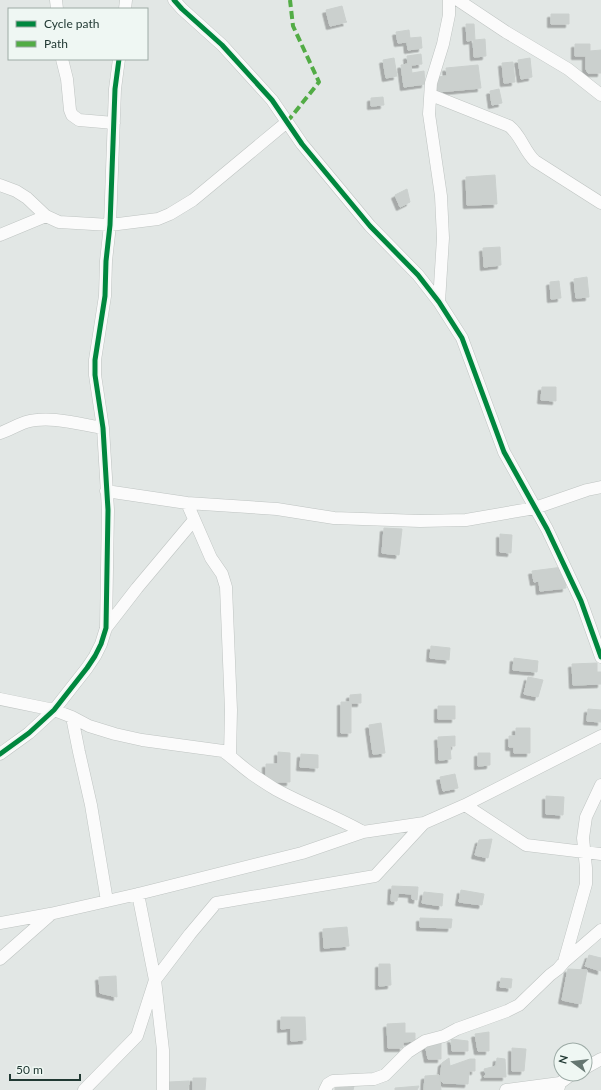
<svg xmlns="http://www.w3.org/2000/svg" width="601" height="1090" font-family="Lato,sans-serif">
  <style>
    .building { fill: #cbd0ce; stroke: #cbd0ce; filter: url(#shadow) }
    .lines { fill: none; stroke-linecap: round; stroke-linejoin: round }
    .minor-casing { stroke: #bfc4c2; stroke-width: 13 }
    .minor { stroke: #fbfbfb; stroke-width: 12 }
    .quiet { stroke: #52ac45; stroke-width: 4; stroke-dasharray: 8 4; stroke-linecap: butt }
    .cycleway-casing { stroke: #eff7f3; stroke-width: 8 }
    .cycleway { stroke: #00873e; stroke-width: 5 }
  </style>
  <defs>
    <filter id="shadow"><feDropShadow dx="-3.5" dy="3.5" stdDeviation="0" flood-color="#0004"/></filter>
  </defs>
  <rect width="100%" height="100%" fill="#e2e7e5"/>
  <path class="building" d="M342 6 346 21 347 22 330 26 326 10Z
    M551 14H569V24H551Z
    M466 24H474L475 40 485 39 486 56 474 57 473 40 467 41Z
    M409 30 410 38 421 37 422 48 408 50 407 42 398 43 396 32Z
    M575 44H590V51L601 50V73H588L586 69V56H575Z
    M421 54 422 64 411 65 412 73 424 71 425 84 404 87 401 65 408 64 407 56Z
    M394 58 397 76 386 78 383 60Z
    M530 58 532 77 521 79 518 60Z
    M513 62 515 82 504 83 502 63Z
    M478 65 481 88 438 92 437 77 447 76 446 68Z
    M499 89 502 103 492 105 490 91Z
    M383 97 384 105 371 106V98Z
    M495 175 497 204 467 205 466 177Z
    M407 189 410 202 400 207 395 195Z
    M500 247 501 265 484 267 483 248Z
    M587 277 589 297 576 298 574 279Z
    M559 281 561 298 551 299 550 282Z
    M542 387H556V401L541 400Z
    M384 528 402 529 399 555 382 553Z
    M500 534 512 535 511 553 500 552Z
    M563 567 566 588 540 591 539 581 534 582 532 571Z
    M431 646 450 648 449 660 430 658Z
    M514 658 538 661 537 672 513 670Z
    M597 663V672H601V684L573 685 572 664Z
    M528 677 543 680 538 697 524 694Z
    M361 694V703H351V733H341V702H350V695Z
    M438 706H455V719H438Z
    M588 709 601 710V722L587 721Z
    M381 723 385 753 373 754 369 725Z
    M516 728H530V753H514V747H509V736H516Z
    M455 736V746H450L451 759 439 760 438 737Z
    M278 752 290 753V782H266V764H278Z
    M478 753H490V765L478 766Z
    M301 754 318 755V768L300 767Z
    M455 774 458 788 443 791 440 777Z
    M546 796 564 797 563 815 546 814Z
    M492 839 488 858 475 855 479 840Z
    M392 886 418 887 417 900 412 899V894L398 893 397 901H391Z
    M461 890 484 894 482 905 459 902Z
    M424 892 443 894 442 906 422 903Z
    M420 918 452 919 451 928 420 927Z
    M347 927 349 946 324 948 323 929Z
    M589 955 601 958V971L585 966Z
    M379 964H390L391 985 379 986Z
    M568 969 587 970 581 1004 562 1000Z
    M116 976 117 997 100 993 99 977Z
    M501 978 512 979 511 988 500 987Z
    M281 1017H305L306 1040 291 1041V1028L281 1029Z
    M405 1023V1033H415V1041L403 1042V1048H388L387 1024Z
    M489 1032V1051H478L475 1034Z
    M451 1039 468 1041V1051H452Z
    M441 1041V1059H428L425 1044Z
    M512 1048 526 1049 524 1071H512Z
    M449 1058 450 1066 470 1059H475V1071H469L468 1084 443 1083 440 1080 442 1063Z
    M497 1058 505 1059 506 1077H484L486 1074 484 1069 496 1066Z
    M439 1075 441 1090H424L425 1076Z
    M193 1078H206L205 1090H193Z
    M189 1081 188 1090H169V1082Z
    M354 1086 353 1090H335V1088Z
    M419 1086 417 1090H395V1088Z"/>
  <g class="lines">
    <g class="minor-casing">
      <path id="minor" d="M56 0 57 9
        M174 0 182 9 222 45 272 100 302 144 370 226 418 275 439 302 462 338 504 452 547 529 581 601 601 657
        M458 0 506 32 568 69 601 95
        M125 9 126 0
        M62 59 67 79 70 110 72 115 79 120 114 123
        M431 95 509 126C521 135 524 151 535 161L601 203
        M0 185 16 191 27 198 46 216 59 222 110 225 158 219 170 214 193 200 287 122
        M0 235 46 216
        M439 302 443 238 441 196 429 114 431 83 443 44 449 15V0
        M0 433C9 430 17 425 26 422 49 415 79 424 103 428
        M106 491 187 503 277 509 334 518 420 521 466 520 535 508 587 490 601 487
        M187 503 211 558 222 574 226 587 231 710 230 756
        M106 628 137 588 194 520
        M0 699 54 710 72 717 89 726 115 734 142 740 223 751C233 758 242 767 252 774 259 779 267 784 275 789 304 805 335 816 363 832
        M72 717 79 752 91 805 107 901
        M0 754 29 733 54 710 87 668 95 656 101 644 106 628 108 510 103 428 95 375V360L105 296 106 261 110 225 115 89 119 59
        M465 805 526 845 601 854
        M138 894 155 980 163 1050V1090
        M0 923 50 914 138 894 302 853 363 832 424 823 465 805 601 736
        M0 959 50 915
        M564 962 586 884V868L583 838 586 817 601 785
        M585 1068 601 1059
        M84 1090 137 1036 155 980 190 934 216 903 375 876 424 823
        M325 1090 328 1084 333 1081 374 1079 385 1075 408 1052 425 1041 444 1036 457 1029 507 1011 519 1005 550 975 558 969 564 962 601 930
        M506 1090 560 1083
        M558 1090 560 1083 572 1074"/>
    </g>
    <use href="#minor" class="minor"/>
    <path class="quiet" d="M287 122 319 82 293 26 290 0"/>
    <g class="cycleway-casing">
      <path id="cycleway" d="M174 0 182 9 222 45 272 100 302 144 370 226 418 275 439 302 462 338 504 452 547 529 581 601 601 657
        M0 754 29 733 54 710 87 668 95 656 101 644 106 628 108 510 103 428 95 375V360L105 296 106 261 110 225 115 89 119 59"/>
    </g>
    <use href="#cycleway" class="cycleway"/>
  </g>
  <rect x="8" y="8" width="140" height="52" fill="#eff7f3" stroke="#9daba6"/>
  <rect x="16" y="21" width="20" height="6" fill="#00873e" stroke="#9daba6"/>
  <text x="44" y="28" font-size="12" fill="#213933">Cycle path</text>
  <rect x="16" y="41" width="20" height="6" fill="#52ac45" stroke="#9daba6"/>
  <text x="44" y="48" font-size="12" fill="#213933">Path</text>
  <g transform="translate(573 1062) rotate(285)"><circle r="19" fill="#eff7f3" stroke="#9daba6"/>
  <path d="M0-3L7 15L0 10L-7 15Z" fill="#657671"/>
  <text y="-6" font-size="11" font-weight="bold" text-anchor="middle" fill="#213933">N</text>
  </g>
  <path d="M10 1074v6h70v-6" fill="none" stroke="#213933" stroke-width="2"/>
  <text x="16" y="1074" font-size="12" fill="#213933" stroke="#eff7f3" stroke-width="3" paint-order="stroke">50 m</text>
</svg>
